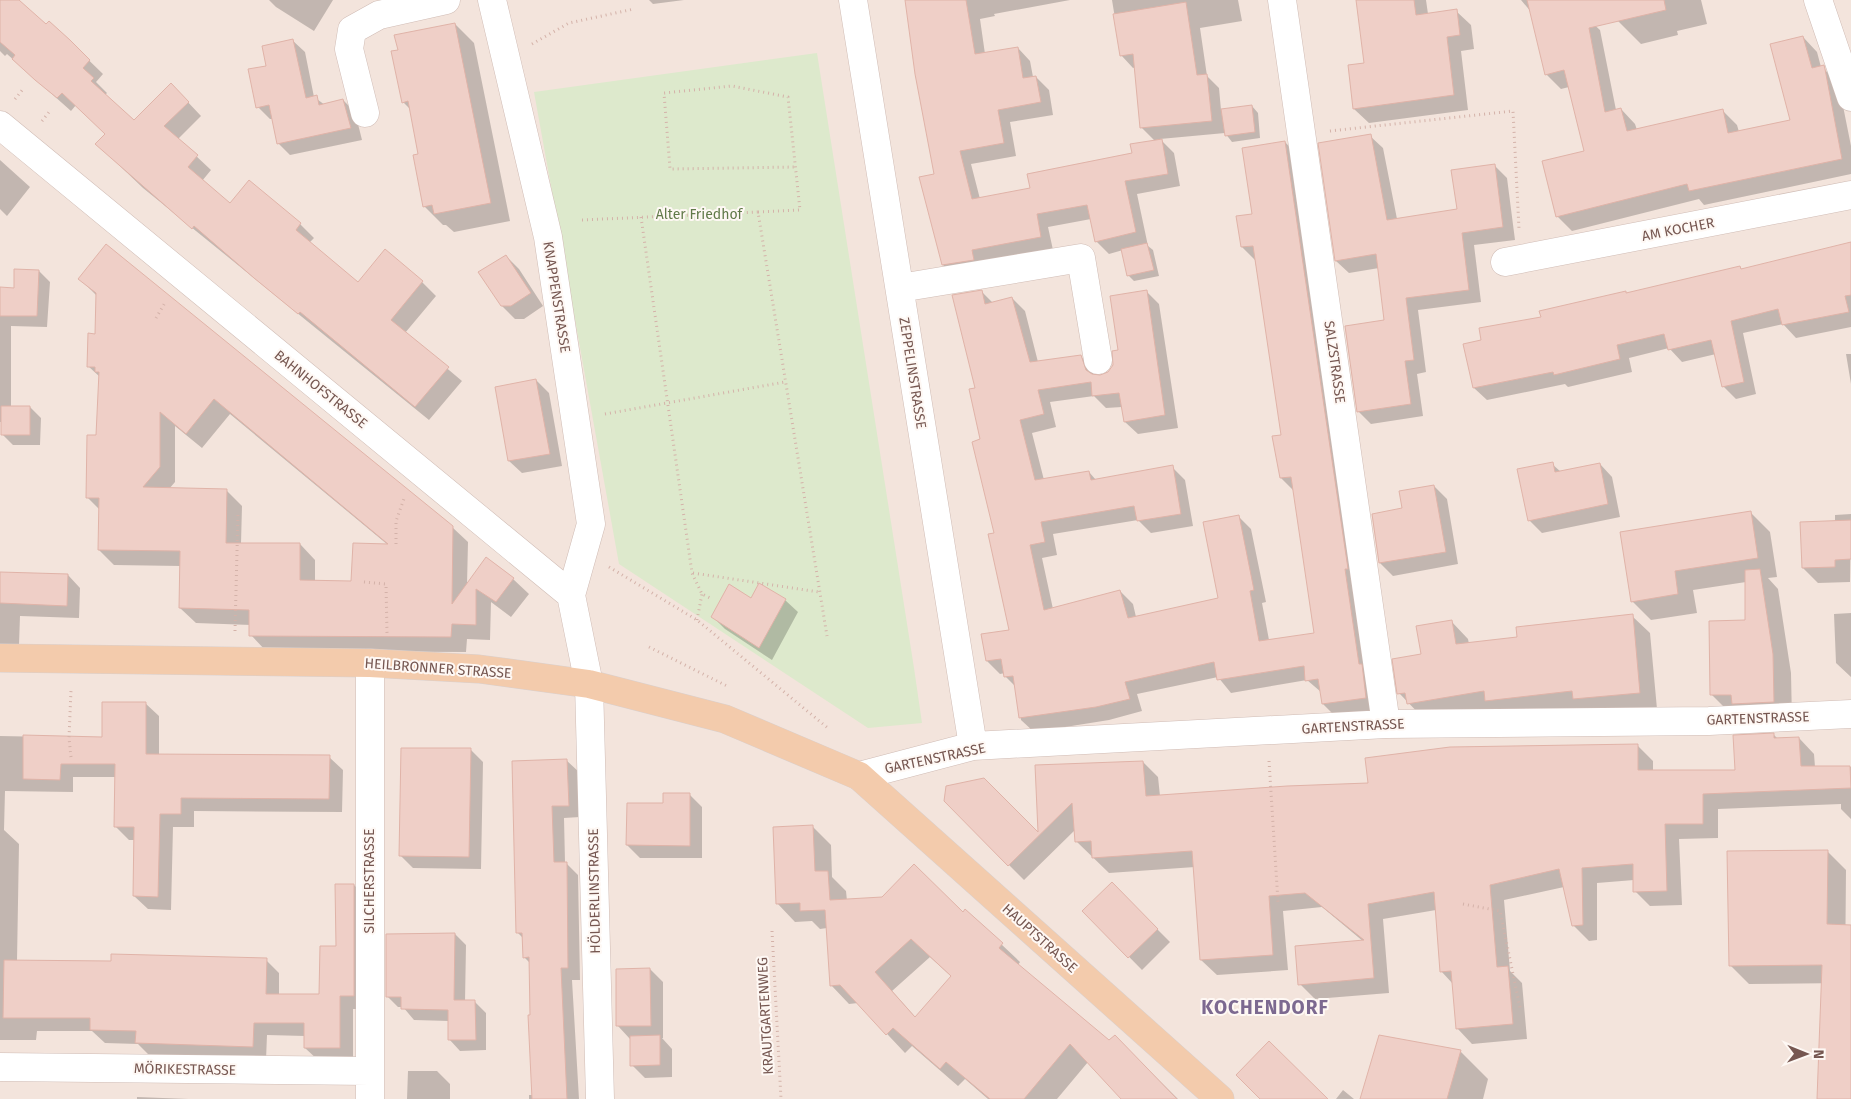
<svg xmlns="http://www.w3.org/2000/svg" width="1851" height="1099" font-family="'Fira Sans',sans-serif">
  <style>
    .residential { fill: #f3e4dc }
    .green { fill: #dde9cc }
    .shadow { fill: #0003; fill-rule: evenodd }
    .building { fill: #efcfc7; stroke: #e0b3a8; fill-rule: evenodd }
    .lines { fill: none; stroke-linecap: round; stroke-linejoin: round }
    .minor-casing { stroke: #d0bcb5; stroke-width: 29 }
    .major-casing { stroke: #d9d0ce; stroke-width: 29 }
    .path { stroke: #d4b2a9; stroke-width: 3; stroke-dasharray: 1 4; stroke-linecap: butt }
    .minor { stroke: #fff; stroke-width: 28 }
    .major { stroke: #f3cbac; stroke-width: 28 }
    .labels { text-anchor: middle; stroke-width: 4; stroke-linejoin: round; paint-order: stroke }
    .park-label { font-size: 14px; fill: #617a49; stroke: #fef8f4 }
    .street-label { font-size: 14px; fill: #765751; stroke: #fef8f4 }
    .district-label { font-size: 19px; font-weight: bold; letter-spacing: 1px; fill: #7c6990; stroke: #fef8f4 }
  </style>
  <rect width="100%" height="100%" fill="#fbf3ed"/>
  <path class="residential" d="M0 0H1851V1099H0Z"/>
  <path class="green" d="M817 53 914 668 922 723 868 728 619 564 534 92Z"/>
  <path class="shadow" d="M0 0H17L46 26 69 41 103 74 96 82 107 93 105 95 134 122 185 99 201 116 178 139 211 170 202 181 230 205 250 182 300 224 314 238 309 243 358 284 385 251 422 282 436 296 405 333 462 381 429 420 143 188 97 144 106 134 76 105 71 111 7 54 5 56 0 51Z
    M269 0H333L314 31 276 7Z
    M649 0H684L653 4Z
    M906 0H1070L994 14 995 16 980 19 985 54 1018 48 1030 61 1033 77H1036L1049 90 1053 115 1010 122 1016 156 971 164 980 199 1031 189 1133 154 1155 141 1141 127 1136 67 1133 68 1121 55 1112 0H1238L1242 21 1200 28 1207 76 1219 88 1221 110 1252 106 1258 113 1260 138 1232 142 1225 133 1160 139 1174 153 1180 186 1137 194 1148 246 1153 250 1159 276 1134 281 1128 275 1123 250 1109 254 1096 241 1091 219 1048 227 1053 250 955 277 943 265 936 174Z
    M1357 0H1426L1428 14 1456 11 1471 25 1474 49 1461 51 1468 110 1369 123 1354 109 1365 64Z
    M1521 0H1567L1600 30 1616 110 1621 109 1635 124 1637 130 1723 111 1737 125 1739 132 1791 121 1803 37 1817 52 1821 67 1838 81 1851 146V174L1704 205 1699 199 1572 231 1557 216 1585 152 1569 87 1561 89 1546 74 1532 13Z
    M1613 0H1701L1707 24 1677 31 1678 35 1641 44 1618 21Z
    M455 24 474 43 510 221 454 232 446 225H443L424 206 420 155 411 110 403 102 399 51Z
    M292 40 305 52 314 97 325 105 343 100 355 112 362 140 290 155 278 143 273 119H270L258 107 267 67Z
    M1370 136 1383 148 1397 219 1458 210 1495 166 1507 178 1515 240 1474 245 1481 302 1418 310 1426 372 1417 374 1423 416 1371 424 1358 411 1385 321 1379 268 1349 273 1336 261Z
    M1285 142 1297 155 1379 711 1336 717 1323 704 1321 692 1307 680 1231 693 1218 677 1137 694 1142 711 1109 720 1034 732 1021 720 1016 687 1005 676V673L1000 674 987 661 1011 631 982 440 977 388 982 292 993 303 1012 298 1025 311 1038 362 1081 357 1094 369 1096 376 1109 373 1114 365 1146 291 1159 304 1178 428 1138 434 1125 422 1122 407 1106 408 1094 396 1050 402 1056 427 1032 433 1044 480 1089 472 1096 480 1172 467 1185 480 1193 526 1151 533 1138 520 1053 534 1057 555 1042 558 1053 609 1120 591 1133 604 1136 617 1220 599 1238 516 1251 529 1266 602 1262 603 1269 640 1315 634 1294 491 1281 478 1283 436 1255 260 1242 247Z
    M0 160 30 187 7 216 0 209Z
    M1851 244V327L1796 338 1783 324 1743 333 1756 394 1736 399 1723 386 1716 354 1682 362 1669 348 1629 358 1632 372 1568 387 1565 384 1487 400 1474 388 1483 341 1542 318 1740 267 1742 270Z
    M506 256 519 269 543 306 524 319H515L502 306Z
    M39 271 50 282 47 327 11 326V407H30L41 418 40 445H13L2 434V422H0V289H15Z
    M80 279 452 527 468 542 467 585 513 579 529 594 511 617 491 602 490 640 467 639 466 652 266 651 251 635V625L196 623 180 608 181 566 114 565 99 550 100 510 88 498 97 436 100 377 88 366 96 335 97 296ZM230 414 388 545 352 582H315V560L300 544H241L242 506 226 490 169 489 175 482V426L202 448Z
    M1846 354H1851V384Z
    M536 380 549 393 562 466 522 473 509 461Z
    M1552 464 1561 472 1600 464 1612 477 1620 517 1542 533 1529 520Z
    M1434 486 1447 499 1458 564 1393 576 1380 563 1373 515 1403 509Z
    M1751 513 1770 532 1777 577 1768 578 1778 589 1791 673 1792 721 1730 713 1711 694 1746 622V582L1693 590 1697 613 1651 620 1632 601Z
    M1851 514 1850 582 1818 583 1803 568 1835 522V515Z
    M0 573 68 575 80 588 79 618 20 616 19 645H0Z
    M785 600 798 612 772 660 725 629 712 616Z
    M1851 613V677L1836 663 1834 614Z
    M1632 616 1650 633 1657 709 1591 715 1584 708 1503 718 1495 709 1425 720 1399 693 1423 655 1451 621 1468 639 1469 644 1519 638Z
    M145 703 159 716V755L329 757 343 770 342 812 194 811V827H173L171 910 148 909 134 896 135 840H129L115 826 116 777H73V792L5 791 4 830 19 844 17 961 112 962 266 960 279 973V995H320L337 948 354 885 367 898V1009H353V1061H319L305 1048V1036L267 1035 266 1060 150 1056 138 1044 105 1043 92 1031H37L36 1040H0V736L103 738Z
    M1774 735 1778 739 1799 738 1814 754 1815 767H1851V819L1841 809V804L1718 809V838L1679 839 1682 905 1650 906 1635 891 1634 880 1597 883V940L1589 941 1573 925 1564 887 1504 900 1510 971 1522 983 1527 1039 1472 1044 1457 1028 1453 984 1441 971 1436 910 1383 919 1389 993 1315 999 1300 984 1364 942 1322 907 1283 911 1288 970 1217 975 1201 960 1195 867 1109 873 1076 841 1075 830 1024 880 945 801 1039 835 1037 766 1143 762 1158 777 1160 796 1370 784 1638 746 1653 761V771H1736Z
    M470 749 483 762 481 869 413 868 400 855Z
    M566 760 579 772 580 817 564 818 565 862 578 875 580 980H572L579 1099H529V1095H533L531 964 524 957V939L517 932 513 762Z
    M689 794 702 807V858H640L627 845 665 804Z
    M813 827 831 845 832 877 846 891 847 901 964 913 966 911 1020 962 1018 965 1110 1042 1115 1037 1178 1099H1122L1088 1062 1057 1099H988L965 1079 958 1086 912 1046 905 1053 858 1003 849 1004 831 985 827 928 820 929 812 921 795 922 777 903ZM930 957 952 977 916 1018 892 991Z
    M1827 851 1846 870 1845 983 1749 984 1730 965Z
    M1112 884 1170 942 1142 970 1084 911Z
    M455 934 466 945 465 1002H475L486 1013V1050L460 1051 449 1039V1021L414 1020 403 1007H398L387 996Z
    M650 969 663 982V1038H662L672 1049V1077L645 1078 632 1065 630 1039 618 1026Z
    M1460 1051 1488 1079 1483 1099H1361Z
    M408 1071H437L450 1084V1099H407Z
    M1343 1090 1354 1099H1336Z
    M137 1097 189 1099H137Z"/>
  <path class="building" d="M0 0H19L46 24 49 21 70 40 90 60 83 68 94 78 91 81 134 120 171 83 189 102 164 126 198 155 188 167 230 203 249 180 301 223 296 230 358 282 385 249 423 281 391 320 449 367 415 407 300 312 298 314 254 278 194 226 192 229 95 144 105 134 62 93 57 98 35 80 12 59 15 55 0 42Z
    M905 0H966L975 54 1018 47 1023 78 1036 76 1041 102 998 110 1004 143 960 151 972 199 1030 188 1027 174 1132 153 1130 144 1162 139 1168 174 1125 181 1136 232 1095 242 1087 205 1037 214 1041 237 972 250 974 260 942 265 919 177 934 174 915 74Z
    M1356 0H1414L1416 15 1457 9 1460 35 1447 37 1454 95 1353 109 1348 65 1364 63Z
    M1527 0H1664L1666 10 1589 28 1605 112 1621 108 1627 131 1723 109 1728 133 1790 120 1770 44 1803 36 1812 68 1824 65 1825 69 1842 159 1689 191 1687 184 1556 217 1542 161 1584 151 1564 70 1545 75Z
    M1186 2 1197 75 1207 74 1212 121 1140 128 1133 54 1120 56 1113 14Z
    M455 23 491 203 434 214 432 205 423 207 413 155 418 154 408 101 402 103 391 51 398 50 394 35Z
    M293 39 306 98 317 95 319 105 343 99 351 128 277 144 269 105 256 108 248 69 266 66 262 46Z
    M1252 105 1255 132 1225 136 1221 109Z
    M1371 134 1387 220 1457 209 1451 170 1495 164 1503 227 1462 233 1469 290 1406 298 1414 360 1405 361 1411 404 1357 412 1345 326 1384 320 1376 254 1335 261 1318 143Z
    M1285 141 1348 569H1345L1359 664H1362L1366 698 1322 704 1318 679 1305 681 1304 666 1217 680 1214 662 1125 682 1130 699 1096 707 1019 718 1013 676 1004 677 1001 659 986 661 981 634 1009 630 988 534 994 533 972 442 980 439 969 389 975 388 952 295 982 290 985 304 1012 297 1030 362 1081 355 1086 370 1092 374 1100 375 1108 372 1113 365 1112 351 1118 350 1110 296 1147 290 1165 415 1124 422 1119 393 1092 396 1091 382 1038 390 1044 414 1020 420 1035 480 1089 471 1091 480 1173 465 1181 514 1137 521 1134 506 1041 522 1045 542 1030 545 1044 610 1120 590 1128 618 1218 598 1203 522 1239 515 1254 590 1250 591 1259 641 1314 633 1291 477 1280 478 1272 436 1281 435 1253 246 1241 247 1236 216 1252 214 1242 148Z
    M1851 242V295L1845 296 1849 312 1782 325 1778 309 1731 321 1744 382 1722 387 1711 340 1668 350 1664 334 1617 345 1620 359 1554 375 1553 372 1473 388 1463 344 1481 340 1479 328 1541 317 1539 311 1626 291V293L1740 266 1741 269Z
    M1147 243 1154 270 1127 276 1121 249Z
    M106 244 453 526 452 604 486 557 514 578 496 602 476 589V625L452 624 451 637 249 636V610L179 608 180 551 98 550 99 498H86L87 435H96L99 372H95V367H87L88 333 95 334 96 293 78 279ZM214 399 388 544 353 543 351 581 300 580V543H226L227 489 143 487 160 467V412L186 434Z
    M506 255 531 293 511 306H501L478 272Z
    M14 269 39 270 37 316H0V287L14 288Z
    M536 379 550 454 508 461 495 387Z
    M1 406H30V435H1Z
    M1553 462 1555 472 1600 463 1608 504 1528 521 1517 469Z
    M1434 485 1446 552 1379 563 1372 514 1402 508 1399 491Z
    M1751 511 1758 558 1675 571 1678 594 1631 602 1620 532Z
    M1851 520V559L1835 560V567L1802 568 1800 522Z
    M1760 569 1773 654 1774 702 1732 704 1731 695H1710L1709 621 1745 620V570Z
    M0 572 68 574 67 606 0 603Z
    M759 583 786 599 759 648 711 617 729 584 751 598Z
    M1633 614 1640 693 1573 699 1572 691 1485 701 1484 691 1407 704 1405 693 1397 694 1392 659 1421 654 1416 626 1452 620 1456 644 1517 637 1516 627Z
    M102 702H146V754L330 755 329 799 181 798V814H160L158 897 133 896 134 827H114L115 764H61L60 780 23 779V735L102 737Z
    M1774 733V738L1799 737 1801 766H1850L1851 788 1703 794V824H1665L1667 891 1633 892V864L1582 868 1583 925 1572 926 1559 869 1490 885 1497 967 1508 966 1513 1024 1456 1029 1451 971 1440 972 1434 892 1368 904 1374 978 1298 985 1295 946 1364 940 1305 893 1269 896 1273 955 1200 960 1192 851 1092 858 1091 841 1075 842 1072 803 1008 866 944 801 946 786 984 778 1038 832 1035 765 1143 761 1146 796 1287 786 1368 783 1365 758 1450 747 1638 744V770H1735L1733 735Z
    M401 748H471L469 857 399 856Z
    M567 759 569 806H552L554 862H567L568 968H561L567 1099H532L528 1015H530L529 957 523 958 522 933H516L512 761Z
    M663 793H690V846L626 845 627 803H663Z
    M813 825 815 871H828L830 900 882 897 914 864 963 912 965 909 1003 943 999 948 1109 1040 1115 1035 1177 1099H1121L1070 1044 1024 1099H990L946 1062 940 1069 893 1028 886 1035 840 985 830 986 825 910 800 911V903L776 904 773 827ZM911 939 951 976 915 1017 875 972Z
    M1828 850 1827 924 1851 925V1099H1817L1822 965 1729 966 1727 851Z
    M1112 882 1158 929 1128 958 1082 911Z
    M335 884H354V996H340V1048H304V1023H254L253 1047 135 1043 136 1031 90 1030V1018H3L4 960 111 961V954L267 958 266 994H319L320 946H336Z
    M455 933 454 1000H475L476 1040H448V1010L401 1009V997H386V934Z
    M650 968 651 1026H616V969Z
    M660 1035V1065L630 1066V1036Z
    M1379 1035 1461 1050 1447 1099H1360Z
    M1269 1041 1328 1099H1260L1236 1075Z"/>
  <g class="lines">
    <g class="minor-casing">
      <path id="minor" d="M492 0 548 237 591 524 571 595
        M853 0 973 746
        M1282 0 1386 724
        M1818 0 1851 97
        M365 113 349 49 352 30 379 15 446 0
        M0 125 571 595 589 684 600 1099
        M1505 262 1851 195
        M900 288 1081 258 1098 360
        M370 663V1099
        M859 776 973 746 1386 724 1709 721 1851 714
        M0 1067 369 1071"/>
    </g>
    <g class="major-casing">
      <path id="major" d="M0 658 370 663 479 669 589 684 725 719 859 776 1220 1099"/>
    </g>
    <path class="path" d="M532 44 569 23 634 9
      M15 99 23 89
      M42 121 49 112
      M1330 131 1513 111 1519 229
      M758 212 800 210 788 97 732 86 664 93 670 169 796 167
      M641 217 692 573 702 594 712 599
      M582 220 758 212 827 636
      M156 318 166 301
      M605 414 785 382
      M396 544V521L405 496
      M609 567 697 620 829 729
      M693 573 819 592
      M364 582 386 584 387 633
      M697 620 702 594
      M235 631 238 511
      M649 647 729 687
      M71 757 69 738 71 690
      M1269 761 1278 902
      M1463 904 1500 911 1520 1008
      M772 931 781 1099"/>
    <use href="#minor" class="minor"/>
    <use href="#major" class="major"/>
  </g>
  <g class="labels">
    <g class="park-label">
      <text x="699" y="219">Alter Friedhof</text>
    </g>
    <g class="street-label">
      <text transform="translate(1678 229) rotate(-11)" y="5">AM KOCHER</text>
      <text transform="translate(557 297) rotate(81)" y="5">KNAPPENSTRASSE</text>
      <text transform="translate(1335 362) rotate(82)" y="5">SALZSTRASSE</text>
      <text transform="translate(913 373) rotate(81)" y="5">ZEPPELINSTRASSE</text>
      <text transform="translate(321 389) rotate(39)" y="5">BAHNHOFSTRASSE</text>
      <text transform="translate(438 668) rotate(4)" y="5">HEILBRONNER STRASSE</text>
      <text transform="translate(1758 718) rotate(-2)" y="5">GARTENSTRASSE</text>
      <text transform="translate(1353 726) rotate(-3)" y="5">GARTENSTRASSE</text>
      <text transform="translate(935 758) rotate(-12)" y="5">GARTENSTRASSE</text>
      <text transform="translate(369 881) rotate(-90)" y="5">SILCHERSTRASSE</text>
      <text transform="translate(594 891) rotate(-91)" y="5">HÖLDERLINSTRASSE</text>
      <text transform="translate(1040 938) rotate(42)" y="5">HAUPTSTRASSE</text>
      <text transform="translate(765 1016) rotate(-93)" y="5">KRAUTGARTENWEG</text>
      <text transform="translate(185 1069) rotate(1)" y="5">MÖRIKESTRASSE</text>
    </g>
    <g class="district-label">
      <text x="1265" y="1014">KOCHENDORF</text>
    </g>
  </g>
  <g transform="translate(1806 1054) rotate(91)" stroke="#fef8f4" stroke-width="4" paint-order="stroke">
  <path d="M0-4L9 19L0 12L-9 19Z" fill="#765751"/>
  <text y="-8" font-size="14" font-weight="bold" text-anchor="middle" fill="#765751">N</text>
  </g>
</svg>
